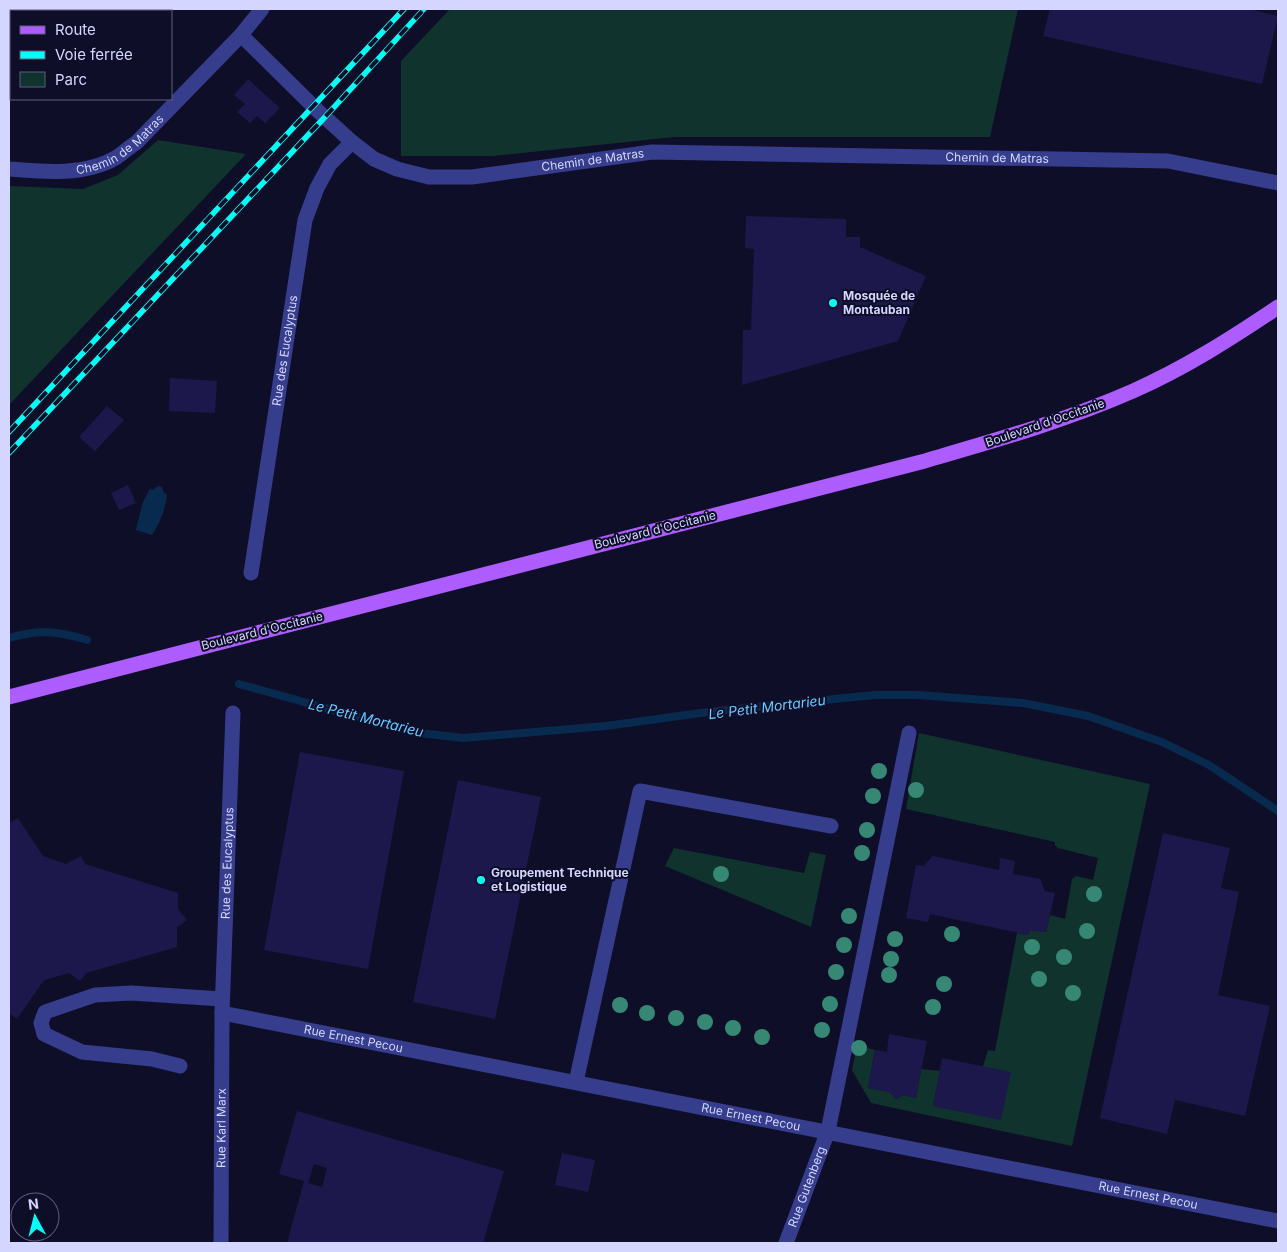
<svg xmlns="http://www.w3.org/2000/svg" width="1287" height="1252" font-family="Inter,sans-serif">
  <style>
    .green { fill: #10332d }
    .water { fill: #082a4e }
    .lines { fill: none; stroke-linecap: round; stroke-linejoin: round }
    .stream { stroke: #082a4e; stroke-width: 8 }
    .building { fill: #1c184b; fill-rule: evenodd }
    .minor { stroke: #353d8c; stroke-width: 15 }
    .major { stroke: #ad5cff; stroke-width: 15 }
    .rail-casing { stroke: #01fff7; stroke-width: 5.5 }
    .rail { stroke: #0f0e29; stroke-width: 4; stroke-dasharray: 11; stroke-linecap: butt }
    .tree { fill: #368774 }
    .poi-dot { fill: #01fff7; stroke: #0f0e29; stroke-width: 2 }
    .labels { text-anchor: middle; stroke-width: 4; stroke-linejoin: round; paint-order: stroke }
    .street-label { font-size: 12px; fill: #d5d6ff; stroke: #0f0e29 }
    .poi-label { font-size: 12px; font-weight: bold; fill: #d5d6ff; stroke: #0f0e29; text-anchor: start }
    .water-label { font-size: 14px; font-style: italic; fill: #63cbff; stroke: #0f0e29 }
  </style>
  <rect width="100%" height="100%" fill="#0f0e29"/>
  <path class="green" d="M450 9H1018L990 137H674L493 156H401V61Z
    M158 140 246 154 9 405V186L83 189 118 175Z
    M919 733 1150 784 1072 1146 871 1103 852 1070 857 1045 875 1050 868 1088 890 1092 896 1099 903 1095 916 1098 921 1069 940 1071 933 1106 1001 1119 983 1066 988 1050 995 1051 1017 933 1028 935 1030 930 1046 932 1050 915 1065 919 1072 879 1076 876 1093 880 1098 858 1058 848 1055 845V842L906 809Z
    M674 848 804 873 810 852 826 855 811 927 665 866Z"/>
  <path class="water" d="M158 486 162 487 164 493 167 494C166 508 160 523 152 535L136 530V529L143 502 150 489 153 490Z"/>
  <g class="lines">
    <path class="stream" d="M9 638C39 629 58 631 87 640
      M239 684 412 732 463 738 606 726 708 712 874 695H918L1023 703 1088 716 1162 742 1209 765 1278 811"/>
  </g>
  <path class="building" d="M46 9H98V11H46Z
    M1050 9H1249L1278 16 1262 84 1043 36Z
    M248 79 280 108 265 123 257 116 250 123 237 112 245 104 234 95Z
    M746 216 846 219V237H860V247L926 276 898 341 742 385 743 330H751L754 249 745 248Z
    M170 378 217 381 215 413 169 411Z
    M107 406 124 420 95 451 79 437Z
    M128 485 136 503 119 510 111 493Z
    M300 752 404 771 368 969 264 950Z
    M458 780 541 797 495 1019 413 1002Z
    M18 818 43 856 66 864 81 856 85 864 178 893V909L187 920 177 927V947L86 973 80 981 69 973 44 980 17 1019 9 1013V823Z
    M1163 833 1230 848 1221 888 1239 892 1218 995 1270 1006 1245 1116 1175 1100 1167 1134 1100 1118Z
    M933 856 999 870 1000 858 1015 861 1013 874 1040 879 1045 891 1055 893 1046 932 1030 930 1028 935 930 914 928 922 906 918 916 865 924 866 925 864Z
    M889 1034 927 1041 916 1098 903 1095 896 1099 890 1092 868 1088 875 1050 887 1052Z
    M942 1058 1011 1072 1001 1120 933 1106Z
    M297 1111 504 1171 483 1243H287L304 1181 279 1174ZM314 1164 327 1168 322 1187 308 1183Z
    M562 1153 595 1160 588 1192 555 1185Z"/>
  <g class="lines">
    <g class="minor">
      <path id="s1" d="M241 35 318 111 352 142 374 159 397 169 429 177H472L652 152 1168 161 1278 183"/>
      <path id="s2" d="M9 169C43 172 86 176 117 157 123 153 129 147 136 143L241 35 262 9"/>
      <path id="s3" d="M251 573 305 220 317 188 330 164 352 142"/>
      <path id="s4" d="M222 1013 1278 1221"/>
      <path d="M180 1066 152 1059 82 1052 44 1034 41 1023 45 1012 95 995 131 993 222 999"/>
      <path d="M576 1082 640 791 831 826"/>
      <path id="s5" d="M221 1243 222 1013 233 713"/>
      <path id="s6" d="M786 1243 828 1131 909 733"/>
    </g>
    <path class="major" d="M9 697 921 462C993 441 1065 421 1133 391 1185 368 1232 338 1278 307"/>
    <g class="rail-casing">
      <path id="rail" d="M9 432 404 9
        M9 453 325 117 424 9"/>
    </g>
    <use href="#rail" class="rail"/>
  </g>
  <g class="tree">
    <circle cx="879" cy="771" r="8"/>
    <circle cx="916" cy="790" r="8"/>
    <circle cx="873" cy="796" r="8"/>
    <circle cx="867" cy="830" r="8"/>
    <circle cx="862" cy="853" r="8"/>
    <circle cx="721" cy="874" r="8"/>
    <circle cx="1094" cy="894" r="8"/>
    <circle cx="849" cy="916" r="8"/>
    <circle cx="1087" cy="931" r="8"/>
    <circle cx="952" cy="934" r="8"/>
    <circle cx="895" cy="939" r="8"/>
    <circle cx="844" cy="945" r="8"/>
    <circle cx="1032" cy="947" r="8"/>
    <circle cx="1064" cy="957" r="8"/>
    <circle cx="891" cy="959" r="8"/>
    <circle cx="836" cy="972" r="8"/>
    <circle cx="889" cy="975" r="8"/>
    <circle cx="1039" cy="979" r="8"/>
    <circle cx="944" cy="984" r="8"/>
    <circle cx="1073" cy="993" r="8"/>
    <circle cx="830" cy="1004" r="8"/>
    <circle cx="620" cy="1005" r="8"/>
    <circle cx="933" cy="1007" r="8"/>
    <circle cx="647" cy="1013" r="8"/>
    <circle cx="676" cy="1018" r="8"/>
    <circle cx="705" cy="1022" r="8"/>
    <circle cx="733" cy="1028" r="8"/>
    <circle cx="822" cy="1030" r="8"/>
    <circle cx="762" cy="1037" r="8"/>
    <circle cx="859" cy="1048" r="8"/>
  </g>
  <g class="poi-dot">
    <circle cx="833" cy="303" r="5"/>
    <circle cx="481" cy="880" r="5"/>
  </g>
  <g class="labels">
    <g class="street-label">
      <text dy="4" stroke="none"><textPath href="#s2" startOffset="119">Chemin de Matras</textPath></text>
      <text dy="4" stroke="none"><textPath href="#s1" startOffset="810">Chemin de Matras</textPath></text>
      <text dy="4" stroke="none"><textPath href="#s1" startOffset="405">Chemin de Matras</textPath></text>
      <text dy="4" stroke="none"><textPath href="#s3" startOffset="225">Rue des Eucalyptus</textPath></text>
      <text transform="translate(1045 423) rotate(-19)" y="4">Boulevard d'Occitanie</text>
      <text transform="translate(655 530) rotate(-14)" y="4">Boulevard d'Occitanie</text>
      <text transform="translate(262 631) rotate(-14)" y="4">Boulevard d'Occitanie</text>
      <text dy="4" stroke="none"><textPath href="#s5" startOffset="380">Rue des Eucalyptus</textPath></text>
      <text dy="4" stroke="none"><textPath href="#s4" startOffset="134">Rue Ernest Pecou</textPath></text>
      <text dy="4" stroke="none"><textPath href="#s4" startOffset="539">Rue Ernest Pecou</textPath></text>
      <text dy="4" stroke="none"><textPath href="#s5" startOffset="115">Rue Karl Marx</textPath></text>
      <text dy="4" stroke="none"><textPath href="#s6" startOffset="60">Rue Gutenberg</textPath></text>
      <text dy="4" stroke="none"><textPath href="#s4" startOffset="944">Rue Ernest Pecou</textPath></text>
    </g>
    <g class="poi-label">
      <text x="843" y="300">Mosquée de<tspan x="843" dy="14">Montauban</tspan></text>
      <text x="491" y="877">Groupement Technique<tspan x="491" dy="14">et Logistique</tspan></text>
    </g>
    <g class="water-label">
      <text transform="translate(767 707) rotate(-7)" y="5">Le Petit Mortarieu</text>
      <text transform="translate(366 718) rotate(14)" y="5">Le Petit Mortarieu</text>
    </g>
  </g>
  <rect width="1287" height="1252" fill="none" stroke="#d5d6ff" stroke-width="20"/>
  <rect x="10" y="10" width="162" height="90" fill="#0f0e29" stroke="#5e5e7f"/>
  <rect x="20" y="26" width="25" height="8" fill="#ad5cff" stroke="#5e5e7f"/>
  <text x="55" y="35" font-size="15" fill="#d5d6ff">Route</text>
  <rect x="20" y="51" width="25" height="8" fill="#01fff7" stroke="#5e5e7f"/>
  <text x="55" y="60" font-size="15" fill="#d5d6ff">Voie ferrée</text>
  <rect x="20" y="72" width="25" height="15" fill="#10332d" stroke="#5e5e7f"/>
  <text x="55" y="85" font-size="15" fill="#d5d6ff">Parc</text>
  <g transform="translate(35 1217) rotate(353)"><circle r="24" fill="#0f0e29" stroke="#5e5e7f"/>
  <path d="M0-4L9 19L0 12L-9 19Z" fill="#01fff7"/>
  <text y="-8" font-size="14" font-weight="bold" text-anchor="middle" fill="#d5d6ff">N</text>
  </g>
</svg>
